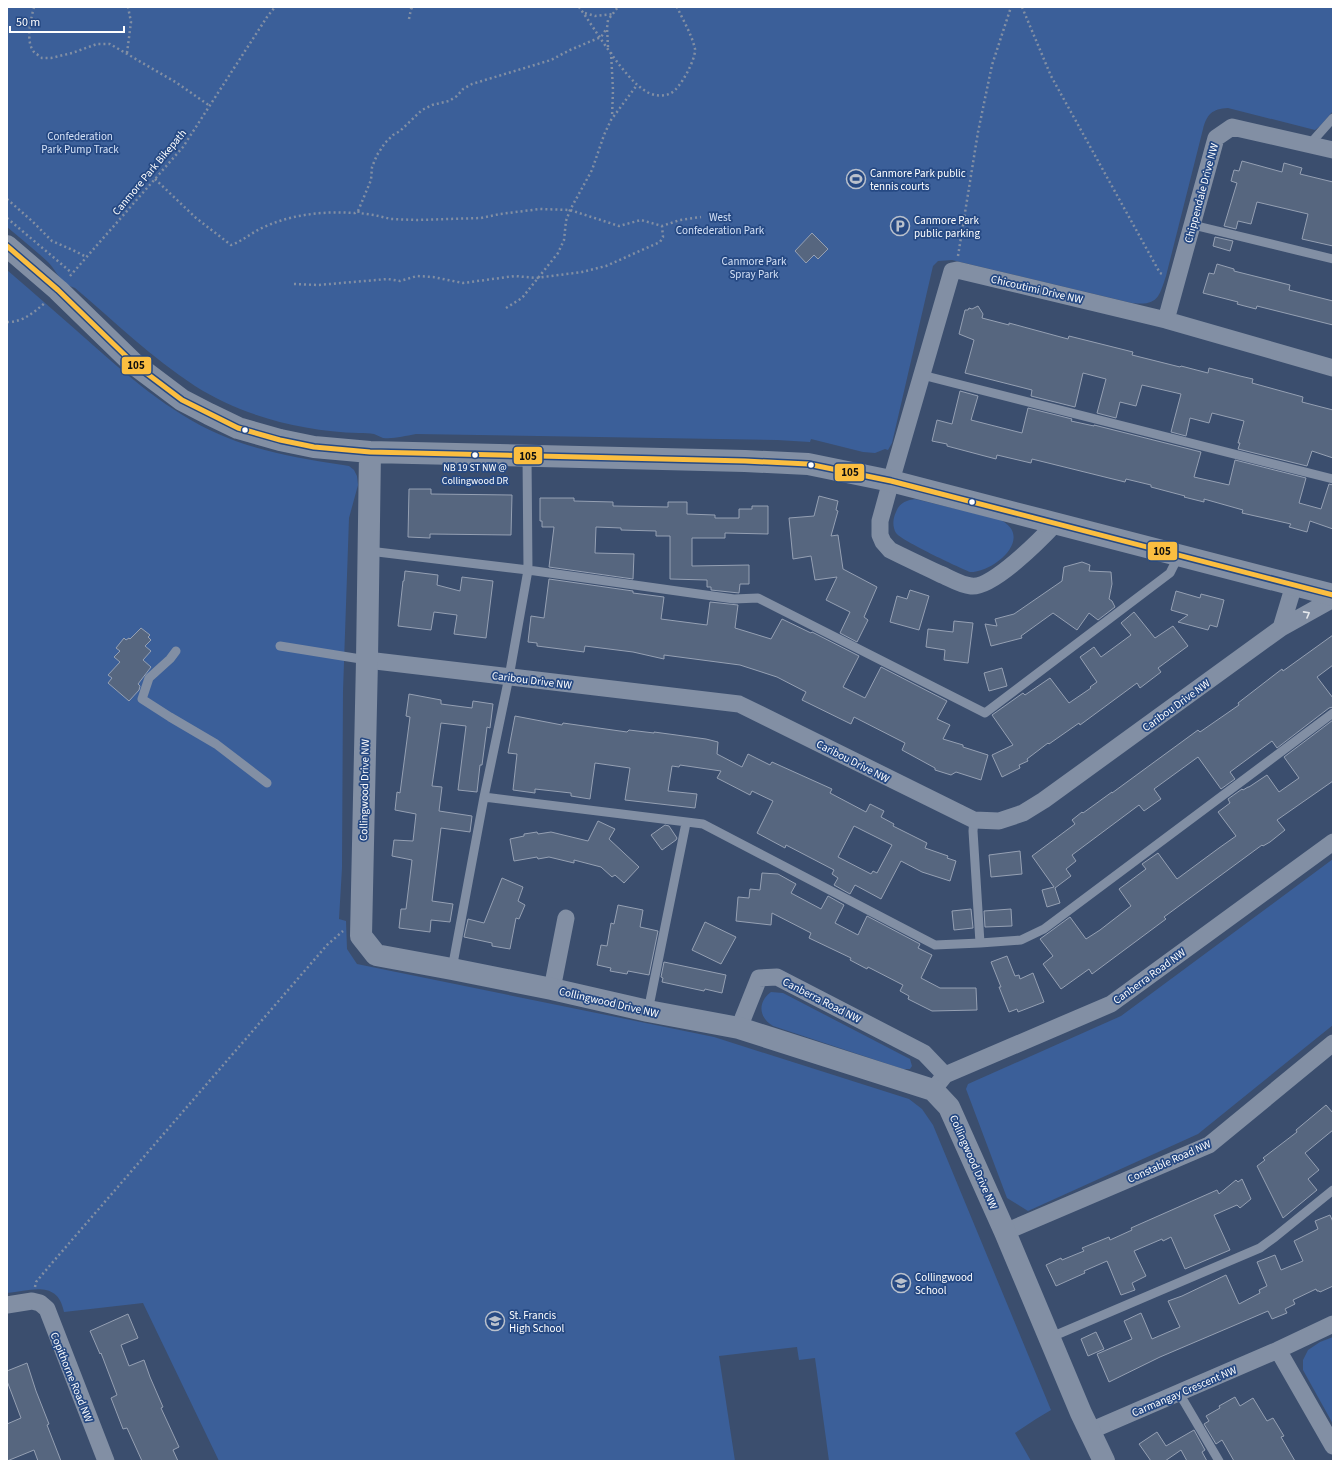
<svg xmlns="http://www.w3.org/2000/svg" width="1340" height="1468" font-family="'Source Sans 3',sans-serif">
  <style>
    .green { fill: #3b5f99 }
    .building { fill: #56667f; stroke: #95a0b3; fill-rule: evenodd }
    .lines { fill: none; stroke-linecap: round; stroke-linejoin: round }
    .path { stroke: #828fa4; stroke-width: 2.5; stroke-dasharray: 2 3; stroke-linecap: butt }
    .service { stroke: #828fa4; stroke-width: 9 }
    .minor { stroke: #828fa4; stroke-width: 17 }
    .tertiary { stroke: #828fa4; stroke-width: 22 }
    .bus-1-casing { stroke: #264983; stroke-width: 8 }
    .bus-1 { stroke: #fbbe40; stroke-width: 5 }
    .oneway { stroke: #e6e9ed }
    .bus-dot { fill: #fff; stroke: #264983; stroke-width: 1.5 }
    .labels { text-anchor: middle; stroke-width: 3.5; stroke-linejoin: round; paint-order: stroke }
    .bus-label { font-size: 10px; fill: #fff; stroke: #264983 }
    .park-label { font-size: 11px; fill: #d3e0f6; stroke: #264983 }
    .street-label { font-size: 11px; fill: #fff; stroke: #264983 }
    .poi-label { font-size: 11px; fill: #fff; stroke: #264983; text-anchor: start }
    .line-badge { stroke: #264983; stroke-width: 1.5 }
    .pale-badge-label { font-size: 11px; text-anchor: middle; font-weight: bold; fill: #111 }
  </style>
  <rect width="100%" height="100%" fill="#3b4e6e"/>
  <path class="green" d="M7 7H1333V111L1320 126 1315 130 1228 108C1212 109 1207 114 1203 129L1166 276C1159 297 1158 306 1132 303L952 260 938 261 933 266 892 443 888 450 885 449 875 453 863 452 811 439 810 442 777 440 416 434C404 436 395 439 383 438 380 437 377 435 374 434 370 433 364 433 359 433 302 431 244 417 195 386 152 358 114 321 75 288 60 283 58 273 48 262 35 250 21 239 7 227Z
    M7 270C36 295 65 320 94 346 135 382 177 418 228 438 266 453 303 459 343 465L349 466 354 470 357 476 358 485 349 518 343 691 342 868 339 919 346 921 347 949 357 964 714 1037 909 1099 922 1109 933 1125 1051 1410 1036 1419 1015 1433 1031 1461H829L815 1358 799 1360 797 1347 719 1356 735 1461H219L143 1303 64 1312C58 1280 32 1290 7 1293Z
    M915 499 998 519C1036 535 996 572 970 572 958 567 902 541 896 533 892 526 893 518 896 512 899 503 907 500 915 499Z
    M1333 859V1025L1198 1134 1028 1211 1007 1198 966 1089 968 1084 1121 1016Z
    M771 992 783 993 906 1057 910 1059 912 1066 910 1069H903L773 1026C759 1018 757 1002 771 992Z
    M1333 1337V1424L1303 1370V1360L1308 1350 1320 1342Z"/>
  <path class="building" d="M1242 161 1282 172 1284 163 1302 168 1300 174 1333 182V246L1302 239 1308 214 1257 202 1251 224 1238 221 1236 229 1224 226 1237 183 1231 181 1234 170 1239 171Z
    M812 233 828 249 818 259 814 255 806 263 795 251Z
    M1215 237 1233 241 1230 251 1213 246Z
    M1217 264 1234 269V271L1290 285 1289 290 1333 301V325L1257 306 1256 309 1237 304 1238 302 1203 293 1209 273 1214 274Z
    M978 306 983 314 982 318 1009 325V323L1068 339 1069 336 1133 352 1132 355 1180 367 1181 366 1208 373 1209 368 1240 376 1253 379 1252 383 1303 397 1302 402 1333 410V458L1312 451 1307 466 1238 449 1240 443H1238L1244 421 1212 413 1209 423 1190 418 1186 436 1171 432 1181 394 1142 385 1136 406 1120 402 1116 418 1097 413 1106 379 1083 373 1075 407 1031 396 1032 390 965 373 974 340 959 334 965 310H968L969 308 972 309Z
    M960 391 978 396 971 420 1022 433 1028 408 1072 419 1071 421 1094 426V425L1201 452 1194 477 1229 485 1235 460 1306 478 1299 503 1321 509 1329 484 1333 485V529L1310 521 1307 532 1289 527 1291 524 1242 513 1243 510 1204 499V502L1184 497 1185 496 1151 487V485L1126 479 1125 482 1032 459 1031 463 997 455 996 459 947 446V444L932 441 937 420 952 424Z
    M409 489H431V494L512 495 511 535 430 534V538L408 537Z
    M819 496 838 501 836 510 838 511 831 536 838 535 843 569 877 587 864 617 868 620 857 642 840 633 850 612 826 600 837 577 815 580 811 556 793 559 789 518 814 516Z
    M540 498H574V501L613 502V506L668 507V502H687V514L715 515V518H739V509H752V506H768V534L725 533V538H692V566L749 565V584H740L739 593 711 590V587H707V580L670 579V536H656V531L621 530V528L596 527 595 553 634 554 633 579 549 567 554 527H542V521H540Z
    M1082 562 1090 565 1089 571 1111 572 1112 584 1109 599 1112 601 1115 607 1098 620 1089 613 1077 630 1053 613 1021 636 1022 638 991 646 985 624 997 626 995 619 1014 614 1062 581 1064 567Z
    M405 571 438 575 437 585 460 591 462 577 493 581 486 638 454 634 457 615 434 612 431 630 398 626 403 581H404Z
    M549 579 633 591V593L664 597 661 619 707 625 710 602 738 605 735 628 771 639 782 619 811 633 812 632 859 656 843 687 865 698 881 667 947 701 937 719 950 725 943 739 963 745V747L988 755 981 780 956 772 951 775 935 770V768L902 750 905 743 854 717 851 724 802 700 806 692 777 677 740 665 664 655V659L633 652 585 646 584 652 537 646V643L528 642 531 616 544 618Z
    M910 590 929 596 919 630 890 622 897 596 907 599Z
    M1176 591 1200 598 1201 594 1224 600 1217 627 1210 625 1208 630 1178 622 1188 615 1171 610Z
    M1134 612 1155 638 1173 626 1188 646 1158 668 1161 672 1140 688 1137 683 1080 725 1079 723 1049 744 1048 743 1027 759 1028 761 1019 765 1020 768 1002 777 992 755 1013 745 992 715 1023 693 1025 695 1050 678 1069 703 1091 688 1090 687 1097 682 1080 657 1094 647 1101 657 1131 635 1121 623Z
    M954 621 973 623 968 663 944 660 945 650 926 647 928 629 953 632Z
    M141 628 150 635 148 637 151 640 145 646 151 651 143 660 151 667 138 684 140 686 139 690 129 701 108 683 112 678 108 675 120 662 114 657 120 651 116 648 124 638 126 640 129 638 130 639Z
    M1333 635V665L1317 677 1333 698V707L1329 708 1277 748 1272 741 1230 772 1235 779 1221 789 1198 757 1154 789 1161 799 1144 811 1139 805 1072 855 1076 861 1066 869 1071 876 1055 888 1060 903 1047 907 1042 890 1054 887 1032 856 1075 824 1072 820 1082 812 1083 813 1112 792V793L1198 730 1200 732 1239 705 1238 703 1282 669 1283 671Z
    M1002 668 1007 686 989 691 984 673Z
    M409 694 441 700V704L472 708 473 701 493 704 490 728 487 727 482 765H480L477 792 458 790 466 726 441 723 432 786 442 787 439 811 472 816 470 832 441 828 432 901 453 904 450 922 431 920 430 932 399 928 401 909H406L412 860 392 856 394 840 413 841 416 814 395 810 397 792 400 793 410 717 406 716Z
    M515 716 562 725 563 723 627 732 629 730 654 733V732L706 739 718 742 717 754 742 767 748 754 770 765 772 762 832 789 830 793 866 812 870 804 884 811 881 817 894 824 893 826 927 843 925 848 948 856 947 858 956 861 950 881 922 872 901 861 881 899 855 885 850 894 834 885 838 878 832 874 834 870 786 845 785 848 757 833 773 801 752 791 750 795 717 778 721 771 680 765 679 767 672 766 668 791 697 794 695 808 625 800 630 768 595 763 590 799 571 796V793L535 789V793L513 790 517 754 508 753ZM854 826 892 845 877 873 873 871 871 874 838 857Z
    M1333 720V781L1277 820 1285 830 1270 842 1263 846 1262 845 1164 917 1166 919 1092 974 1089 969 1061 989 1043 964 1053 956 1040 939 1070 917 1086 939 1100 930 1131 906 1119 889 1146 869 1142 864 1158 853 1177 879 1219 848 1236 836 1218 812 1230 803 1228 799 1242 789 1243 790 1248 787H1249L1267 775 1279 792 1299 778 1284 757Z
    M598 821 615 829 609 839 639 867 624 883 615 875 612 877 601 867 574 860V863L549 857 538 859 537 857 514 861 510 839 524 836V834L537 832 538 834 551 832 588 841Z
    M665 825 669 826 677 838 676 840 662 850 651 835Z
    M1020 851 1022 874 991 877 989 855Z
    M762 873 778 874 796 884 791 893 821 909 828 896 844 905 835 923 858 935 867 916 920 944 918 948 932 955 921 978 940 988H976L977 1010 932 1011 908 999 909 996 900 991 903 985 868 967 867 969 850 960 851 958 809 938 811 933 772 913 771 925 736 921 738 897 749 898 750 889 760 890Z
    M502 878 523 887 518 901 525 905 519 919 516 918 510 949 492 946V943L464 937 468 919 484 923Z
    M618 905 643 910 640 927 658 931 649 975 628 971 627 974 610 971 611 968 597 965 601 945 607 946 611 923 614 924Z
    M971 909 973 928 954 930 952 911Z
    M1011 909 1012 926 985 927 984 911Z
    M705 922 736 937 721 964 692 950Z
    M1007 956 1015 976 1019 975 1020 979 1033 973 1044 1002 1018 1012 1017 1009 1009 1012 999 987H1001L991 962Z
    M664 962 726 975 722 993 705 989 704 991 662 982 663 978 661 977Z
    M1326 1105 1333 1113V1130L1305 1153 1319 1170 1308 1179 1317 1190 1283 1218 1257 1166 1265 1160 1263 1158 1297 1132 1296 1130Z
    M1242 1179 1251 1199 1240 1208 1237 1205 1214 1215 1230 1250 1185 1269 1171 1237 1163 1241 1162 1239 1134 1251 1146 1276 1132 1283 1135 1290 1121 1295 1107 1261 1084 1271 1085 1273 1056 1286 1046 1265 1061 1258 1062 1260 1084 1251 1082 1248 1109 1237 1110 1240 1132 1230 1131 1228 1217 1190 1219 1194 1236 1180 1238 1182Z
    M1330 1215 1333 1222V1286L1320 1292 1319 1291H1317L1316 1289 1293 1300 1295 1304 1285 1309 1287 1313 1272 1319 1268 1311 1160 1357 1109 1382 1097 1354 1132 1339 1124 1321 1141 1313 1152 1339 1180 1327 1168 1301 1182 1296 1226 1275 1239 1304 1260 1293 1259 1290 1267 1286 1257 1262 1275 1255 1281 1270 1303 1261 1294 1241 1318 1229 1315 1221Z
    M128 1314 138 1338 121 1345 129 1366 144 1360 150 1377 163 1407 161 1408 179 1447 173 1450 178 1461H142L127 1428 123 1429 111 1398 117 1395 101 1353 100 1354 90 1331Z
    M1096 1332 1104 1349 1088 1356 1081 1339Z
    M27 1363 36 1391 49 1424 47 1425 61 1461H38L34 1450 7 1461V1424L21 1418 7 1381V1371Z
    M1235 1397 1240 1406 1253 1398 1267 1421 1273 1418 1284 1436 1281 1437 1295 1461H1234L1222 1440 1216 1444 1204 1424 1209 1421 1206 1416 1220 1408 1219 1406Z
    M1194 1430 1205 1450 1202 1452 1207 1461H1187L1181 1450 1165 1461H1151L1139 1444 1157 1432 1166 1446Z"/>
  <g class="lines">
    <path class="path" d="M34 7C31 19 25 41 34 52 36 54 40 56 42 58H51L72 53 97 44H110L177 83 210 106
      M579 7C596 30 624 79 647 92 654 96 664 97 671 93 680 89 696 59 695 49 692 35 683 20 677 7
      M1022 7 1051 76 1160 273 1162 274
      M585 13 595 16 613 14
      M409 19 411 9 413 7
      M608 47 607 28 608 20 618 7
      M611 52 613 90 612 117
      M127 53 131 22 128 7
      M155 179 196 218 231 245C243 241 252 232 264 227 293 214 324 211 355 213L358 211 361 204 371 180 372 167 377 155 385 143 393 135 400 131 422 110 432 105 449 101 457 96 463 89 472 84 551 60 570 50 601 37 607 28
      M7 199 32 221 52 241 77 252 86 257
      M358 211 359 213 374 215 391 219 417 220 481 218 500 214 540 209 570 210 619 226 641 220 662 226 680 220 701 217
      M7 218 72 273
      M958 256 978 132 992 65 1011 7
      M70 276 183 147 267 17 275 7
      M294 284 318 285 388 279 400 281 417 276 433 277 463 283 515 276 536 278 582 272 606 266 660 242 663 237 662 226
      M506 308 522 298 558 253 564 240 566 221 570 210 592 170 604 135 611 120 637 85
      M7 322C24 322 34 312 46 302
      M35 1287 36 1282 52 1263 327 945 343 931"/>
    <path class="service" d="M1310 144 1333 118
      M1193 225 1333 259
      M922 375 1333 479
      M369 551 528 570 734 599 758 598 985 713 1170 573 1179 555
      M280 646 367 660
      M176 651 170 659 149 678 142 699 170 717 216 744 267 783
      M484 797 703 824 935 945 980 943
      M974 820 973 831 980 943 1021 940 1044 929 1333 713
      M452 969 484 797 509 677 528 570 527 456
      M648 1011 686 823
      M1049 1338 1260 1248 1275 1237 1333 1190
      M1179 1393 1219 1461"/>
    <path class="minor" d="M1166 320 1216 138 1232 127 1333 150
      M1056 523C1041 539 992 589 971 586 960 585 950 578 940 574 923 566 906 558 890 550L883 542 880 535V521L891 481 952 271 957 270 1166 320 1333 368
      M1281 628 1294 585
      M367 660 739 704 974 820 999 821 1023 813 1044 800 1281 628 1333 599
      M552 989 566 918
      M739 1028 759 978 777 977 924 1053 945 1075
      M933 1090 945 1075 1111 1004 1333 842
      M1005 1232 1209 1145 1333 1043
      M7 1305 32 1301 40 1303 47 1309 106 1461
      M1333 1324 1278 1350 1333 1446
      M1090 1431 1278 1350"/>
    <path class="tertiary" d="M7 246 58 290 133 363 182 400 209 414 238 428 280 440 314 447 370 452 745 461 808 464 891 481 1333 595
      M370 452 367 660 361 936 376 955 452 969 552 989 648 1011 739 1028 933 1090 949 1107 1005 1232 1081 1413 1104 1461"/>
    <g class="bus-1-casing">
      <path id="bus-1" d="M7 246 58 290 133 363 182 400 238 428 280 440 314 447 370 452 745 461 808 464 891 481 1333 595"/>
    </g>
    <use href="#bus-1" class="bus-1"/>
  </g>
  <defs><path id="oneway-chevron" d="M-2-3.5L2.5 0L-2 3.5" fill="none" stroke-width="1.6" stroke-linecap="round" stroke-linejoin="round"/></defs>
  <use class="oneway" href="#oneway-chevron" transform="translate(1307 614) rotate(-29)"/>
  <defs>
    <g id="stadium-ring" transform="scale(1)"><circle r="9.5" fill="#264983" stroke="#bac1cc" stroke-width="1.5"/><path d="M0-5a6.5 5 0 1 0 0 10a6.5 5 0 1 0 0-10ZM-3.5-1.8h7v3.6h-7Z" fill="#bac1cc"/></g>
    <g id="parking-ring" transform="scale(1)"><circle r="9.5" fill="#264983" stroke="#bac1cc" stroke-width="1.5"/><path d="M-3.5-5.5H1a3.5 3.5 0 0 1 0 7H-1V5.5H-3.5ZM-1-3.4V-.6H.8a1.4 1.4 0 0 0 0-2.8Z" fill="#bac1cc"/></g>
    <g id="school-ring" transform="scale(1)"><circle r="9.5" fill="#264983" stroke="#bac1cc" stroke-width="1.5"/><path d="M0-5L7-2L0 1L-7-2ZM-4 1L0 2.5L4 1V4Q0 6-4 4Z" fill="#bac1cc"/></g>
  </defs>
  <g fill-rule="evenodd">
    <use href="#stadium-ring" x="856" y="179"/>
    <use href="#parking-ring" x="900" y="226"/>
    <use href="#school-ring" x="901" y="1283"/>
    <use href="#school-ring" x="495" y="1321"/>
  </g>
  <g class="bus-dot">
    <circle cx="245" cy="430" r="3.5"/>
    <circle cx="475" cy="455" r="3.5"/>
    <circle cx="811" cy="465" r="3.5"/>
    <circle cx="972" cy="502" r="3.5"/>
  </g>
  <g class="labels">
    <g class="bus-label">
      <text x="475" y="471">NB 19 ST NW @<tspan x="475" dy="13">Collingwood DR</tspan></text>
    </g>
    <g class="park-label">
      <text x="80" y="140">Confederation<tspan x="80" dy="13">Park Pump Track</tspan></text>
      <text x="720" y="221">West<tspan x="720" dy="13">Confederation Park</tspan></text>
      <text x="754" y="265">Canmore Park<tspan x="754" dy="13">Spray Park</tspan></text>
    </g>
    <g class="street-label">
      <text transform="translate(149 172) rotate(-50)" y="4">Canmore Park Bikepath</text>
      <text transform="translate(1201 193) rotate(-75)" y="4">Chippendale Drive NW</text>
      <text transform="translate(1037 289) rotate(13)" y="4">Chicoutimi Drive NW</text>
      <text transform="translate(532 680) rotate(7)" y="4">Caribou Drive NW</text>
      <text transform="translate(1176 705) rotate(-36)" y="4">Caribou Drive NW</text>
      <text transform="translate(853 761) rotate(27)" y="4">Caribou Drive NW</text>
      <text transform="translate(364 790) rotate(-89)" y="4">Collingwood Drive NW</text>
      <text transform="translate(1149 976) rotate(-36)" y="4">Canberra Road NW</text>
      <text transform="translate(822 1000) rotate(27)" y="4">Canberra Road NW</text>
      <text transform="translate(609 1002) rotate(13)" y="4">Collingwood Drive NW</text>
      <text transform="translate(1169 1161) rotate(-24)" y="4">Constable Road NW</text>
      <text transform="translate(974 1162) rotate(66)" y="4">Collingwood Drive NW</text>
      <text transform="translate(72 1377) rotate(68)" y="4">Copithorne Road NW</text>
      <text transform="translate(1184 1391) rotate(-23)" y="4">Carmangay Crescent NW</text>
    </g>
    <g class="poi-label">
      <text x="870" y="177">Canmore Park public<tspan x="870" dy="13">tennis courts</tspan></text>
      <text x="914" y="224">Canmore Park<tspan x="914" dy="13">public parking</tspan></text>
      <text x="915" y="1281">Collingwood<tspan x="915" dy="13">School</tspan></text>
      <text x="509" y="1319">St. Francis<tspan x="509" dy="13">High School</tspan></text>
    </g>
  </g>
  <g class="line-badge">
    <rect x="121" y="356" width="31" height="19" rx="4" fill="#fbbe40"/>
    <rect x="513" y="446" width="30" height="19" rx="4" fill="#fbbe40"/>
    <rect x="834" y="463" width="31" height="19" rx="4" fill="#fbbe40"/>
    <rect x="1147" y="541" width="31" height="20" rx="4" fill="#fbbe40"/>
  </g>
  <g class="pale-badge-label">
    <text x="136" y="369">105</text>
    <text x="528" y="460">105</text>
    <text x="850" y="476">105</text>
    <text x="1162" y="555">105</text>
  </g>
  <rect width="1340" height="1468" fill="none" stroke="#ffffff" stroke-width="16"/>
  <path d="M10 26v6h114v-6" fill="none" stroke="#ffffff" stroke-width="2"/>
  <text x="16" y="26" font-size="12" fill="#ffffff" stroke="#264983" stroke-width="3" paint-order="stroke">50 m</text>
</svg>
